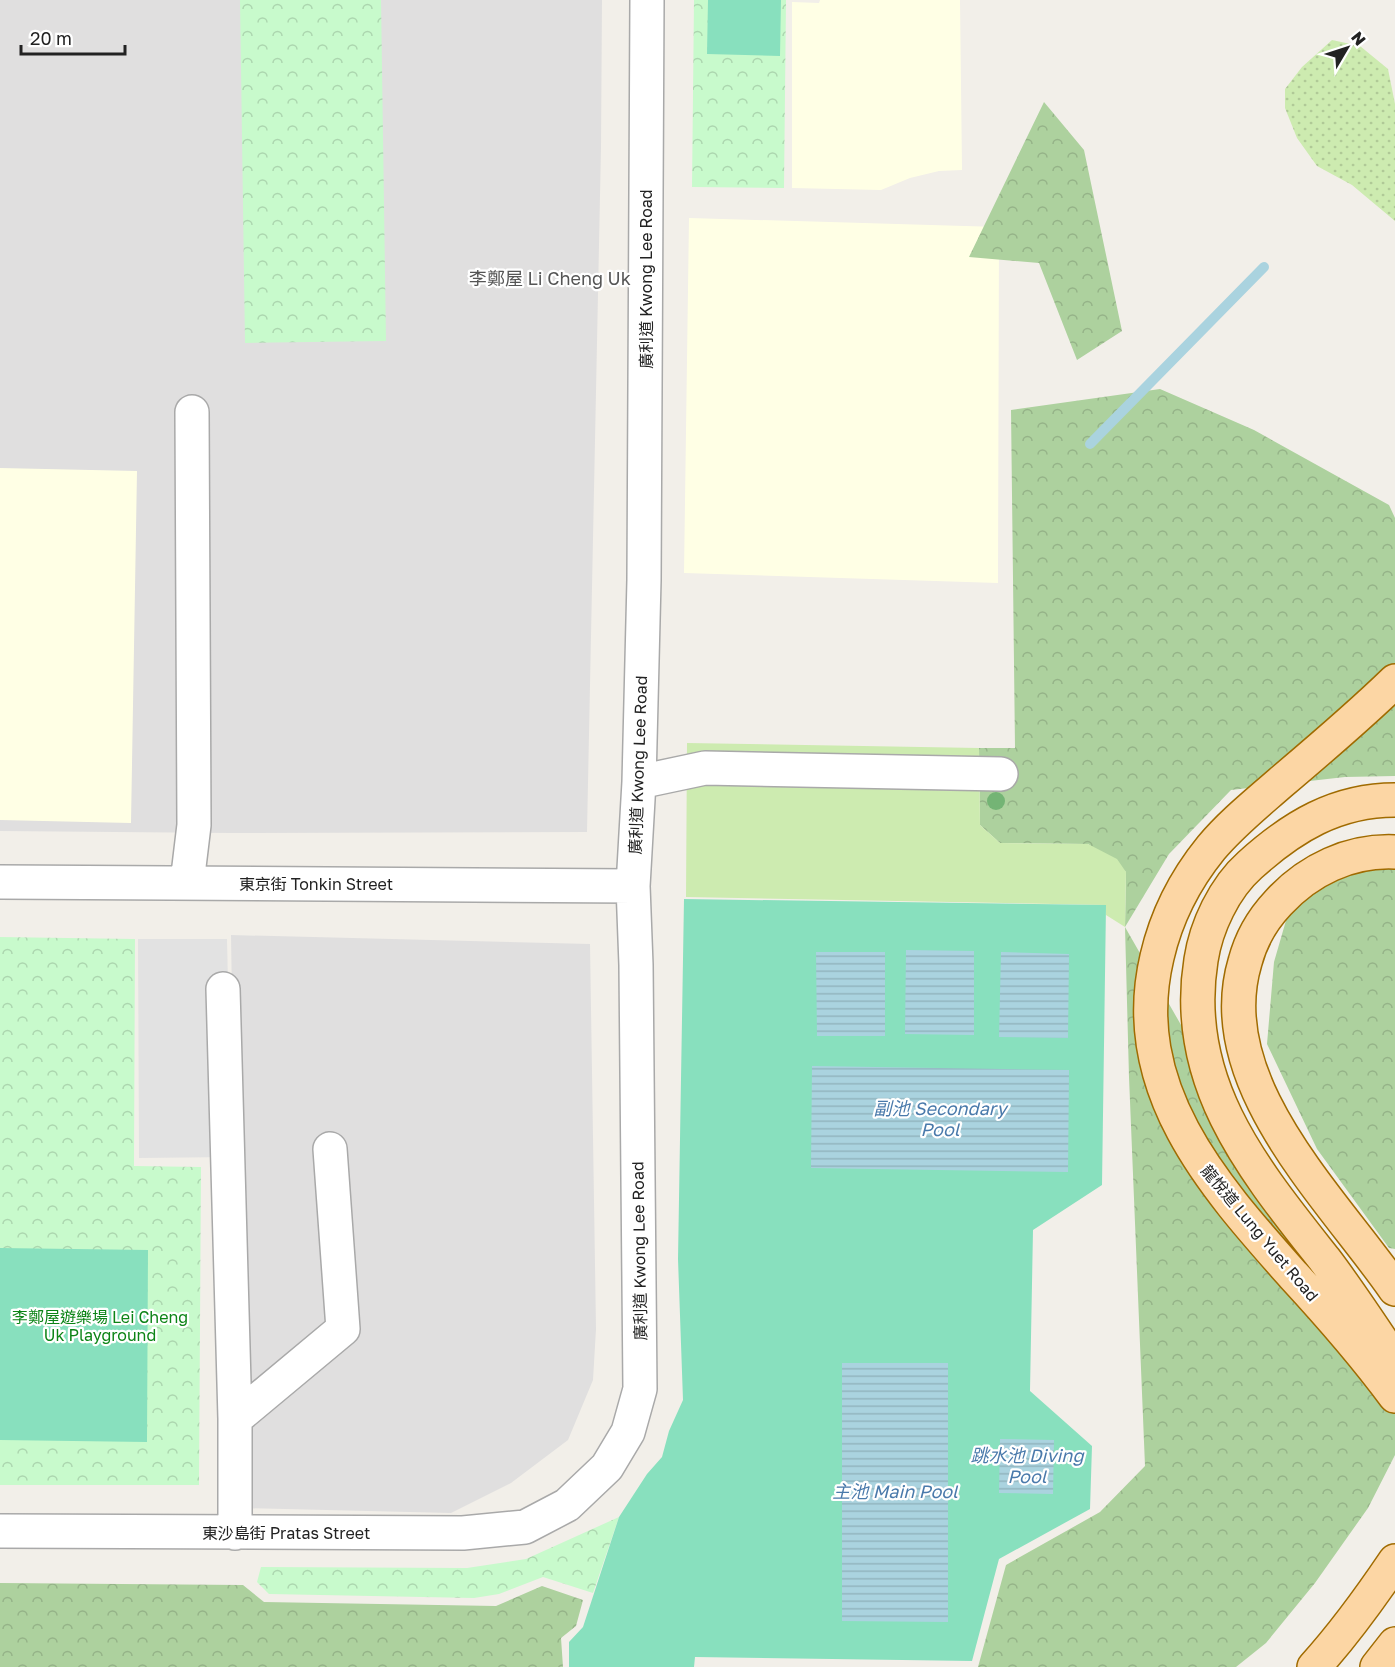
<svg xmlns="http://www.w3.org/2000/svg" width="1395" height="1667" font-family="'Golos Text','Noto Sans TC',sans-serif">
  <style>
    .residential { fill: #e0dfdf }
    .education { fill: #ffffe5 }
    .grass { fill: url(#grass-dots) }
    .forest { fill: url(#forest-crowns) }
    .park { fill: url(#park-crowns) }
    .garden { fill: #cdebb0 }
    .pitch { fill: #88e0be }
    .parking { fill: #e2e2e2 }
    .water { fill: url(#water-rules) }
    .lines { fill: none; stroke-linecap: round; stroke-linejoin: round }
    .stream { stroke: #aad3df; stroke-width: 10 }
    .minor-casing { stroke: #a9a9a9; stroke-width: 36 }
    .major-casing { stroke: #a06b00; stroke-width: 36 }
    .minor { stroke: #fff; stroke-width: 33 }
    .major { stroke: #fcd6a4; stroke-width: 33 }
    .tree { fill: #74b475 }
    .labels { text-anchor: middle; stroke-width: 4.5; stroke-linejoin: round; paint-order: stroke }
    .street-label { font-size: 16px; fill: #222; stroke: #fff }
    .park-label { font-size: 16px; fill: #0c8416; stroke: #fff }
    .neighbourhood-label { font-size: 18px; fill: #555; stroke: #fff }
    .water-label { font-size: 18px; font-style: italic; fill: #4a7aab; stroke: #fff }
  </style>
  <defs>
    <pattern id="grass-dots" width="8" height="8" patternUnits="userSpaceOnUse" patternTransform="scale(1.5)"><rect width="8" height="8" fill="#cdebb0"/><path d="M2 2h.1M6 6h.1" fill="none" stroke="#b0c997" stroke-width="1.8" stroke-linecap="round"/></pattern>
    <pattern id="forest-crowns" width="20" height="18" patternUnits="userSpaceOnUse" patternTransform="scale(1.5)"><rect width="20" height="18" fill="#add19e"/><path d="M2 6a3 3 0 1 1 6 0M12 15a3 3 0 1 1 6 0" fill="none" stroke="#95b388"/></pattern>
    <pattern id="park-crowns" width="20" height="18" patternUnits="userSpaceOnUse" patternTransform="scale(1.5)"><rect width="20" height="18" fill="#c8facc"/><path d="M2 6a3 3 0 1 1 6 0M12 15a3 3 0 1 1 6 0" fill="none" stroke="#acd6af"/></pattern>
    <pattern id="water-rules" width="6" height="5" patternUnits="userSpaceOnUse" patternTransform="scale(1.5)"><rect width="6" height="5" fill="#aad3df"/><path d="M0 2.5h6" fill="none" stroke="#92b5bf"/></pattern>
  </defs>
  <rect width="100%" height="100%" fill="#f2efe9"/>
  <path class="residential" d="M0 0H602L601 147 587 832 230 833 0 831Z
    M231 935 590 944 596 1329 593 1380 568 1440 511 1483 451 1513 240 1508Z"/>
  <path class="education" d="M820 0H960L962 170 939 171 910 178 881 190 792 188V2L819 3Z
    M689 218 999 227 998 583 684 573Z
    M0 468 137 471 131 823 0 820Z"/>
  <path class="grass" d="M1332 40 1360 46 1388 69 1395 104V221L1352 185 1317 166 1297 138 1285 108V89L1302 67Z"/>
  <path class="forest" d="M1044 102 1084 150 1122 331 1077 360 1039 263 969 257Z
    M1160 389 1254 430 1389 505 1395 518V776L1345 777 1231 790 1169 854 1125 927 1320 1268 1395 1352V1455L1368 1508 1315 1583 1266 1643 1236 1667H701H978L1006 1565 1100 1512 1145 1466 1129 1077 1125 927 1126 872 1088 844 1000 843 980 825 979 748H1015L1011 410Z
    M1395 836V1249L1389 1248 1317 1149 1267 1044 1274 962 1287 917 1337 847Z
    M0 1583 243 1585 264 1602 496 1606 542 1586 583 1600 576 1626 561 1638 563 1667H0Z"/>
  <path class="park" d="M240 0H381L386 341 245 343Z
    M694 0H786L784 188 692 187Z
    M0 937 135 939 134 1166 201 1167 199 1485H0Z
    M619 1517 593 1593 543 1577 499 1594 474 1598 269 1594 257 1582 261 1567 467 1568 526 1559Z"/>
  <path class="garden" d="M687 743 979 748 980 825 1000 843 1088 844 1117 859 1126 872 1125 927 1106 915 1105 905 686 897Z"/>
  <path class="pitch" d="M708 0H781L780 56 707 54Z
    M684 899 1106 905 1102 1185 1033 1230 1030 1391 1092 1446 1090 1509 999 1559 972 1661 695 1657 694 1667H569V1642L583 1627 619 1517 647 1474 662 1457 669 1431 683 1400 678 1259Z
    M0 1248 148 1250 147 1442 0 1440Z"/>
  <path class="parking" d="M138 939H227L232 1157 139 1158Z"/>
  <path class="water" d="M906 950 974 951V1035L905 1034Z
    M816 952H885V1036H817Z
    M1001 952 1069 954 1068 1038 999 1037Z
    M812 1066 1069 1070 1068 1172 811 1168Z
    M842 1363H948V1622L842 1621Z
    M1000 1439 1054 1440 1053 1494 999 1493Z"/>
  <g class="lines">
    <path class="stream" d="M1090 444 1264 267"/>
    <g class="minor-casing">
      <path id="minor" d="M639 782 705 768 1001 774
        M0 882 633 886
        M187 883 194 825 192 412
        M223 989 235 1419V1533
        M235 1419 343 1329 330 1149
        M0 1531 463 1533 525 1527 567 1505 607 1467 628 1432 640 1389 636 965 633 886 639 782 644 580 647 0"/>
    </g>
    <g class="major-casing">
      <path id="major" d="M1395 681C1358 717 1319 750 1280 783 1256 804 1231 824 1211 848 1185 880 1166 918 1157 957 1126 1088 1213 1185 1293 1275 1329 1314 1364 1354 1395 1396
        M1395 800C1336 800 1292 827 1250 865 1224 888 1206 927 1201 960 1181 1083 1254 1170 1325 1260 1350 1293 1372 1327 1395 1361
        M1395 852C1350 850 1308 870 1278 903 1262 920 1251 939 1245 962 1209 1082 1332 1198 1395 1289
        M1314 1667C1344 1634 1370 1598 1395 1561
        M1377 1667 1395 1644"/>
    </g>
    <use href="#minor" class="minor"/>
    <use href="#major" class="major"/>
  </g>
  <circle class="tree" cx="996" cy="801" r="9"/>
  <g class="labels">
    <g class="street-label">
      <text transform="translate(646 279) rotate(-90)" y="6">廣利道 Kwong Lee Road</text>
      <text transform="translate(638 765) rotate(-88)" y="6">廣利道 Kwong Lee Road</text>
      <text x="316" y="890">東京街 Tonkin Street</text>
      <text transform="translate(1260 1233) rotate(50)" y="6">龍悅道 Lung Yuet Road</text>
      <text transform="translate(639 1251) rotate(-91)" y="6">廣利道 Kwong Lee Road</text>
      <text x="286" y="1539">東沙島街 Pratas Street</text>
    </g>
    <g class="park-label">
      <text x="100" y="1323">李鄭屋遊樂場 Lei Cheng<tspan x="100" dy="18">Uk Playground</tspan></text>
    </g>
    <g class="neighbourhood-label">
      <text x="550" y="285">李鄭屋 Li Cheng Uk</text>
    </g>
    <g class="water-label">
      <text x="940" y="1115">副池 Secondary<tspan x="940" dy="21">Pool</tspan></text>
      <text x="1027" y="1462">跳水池 Diving<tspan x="1027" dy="21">Pool</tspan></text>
      <text x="895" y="1498">主池 Main Pool</text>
    </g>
  </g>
  <g transform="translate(1347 48) rotate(51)" stroke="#ffffff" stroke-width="4.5" paint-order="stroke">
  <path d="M0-4.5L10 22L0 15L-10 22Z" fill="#222222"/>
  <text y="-9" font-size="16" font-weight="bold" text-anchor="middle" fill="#222222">N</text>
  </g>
  <path d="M21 45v9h104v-9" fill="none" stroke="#222222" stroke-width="3"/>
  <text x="30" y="45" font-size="18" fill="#222222" stroke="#ffffff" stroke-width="4.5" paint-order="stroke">20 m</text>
</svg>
